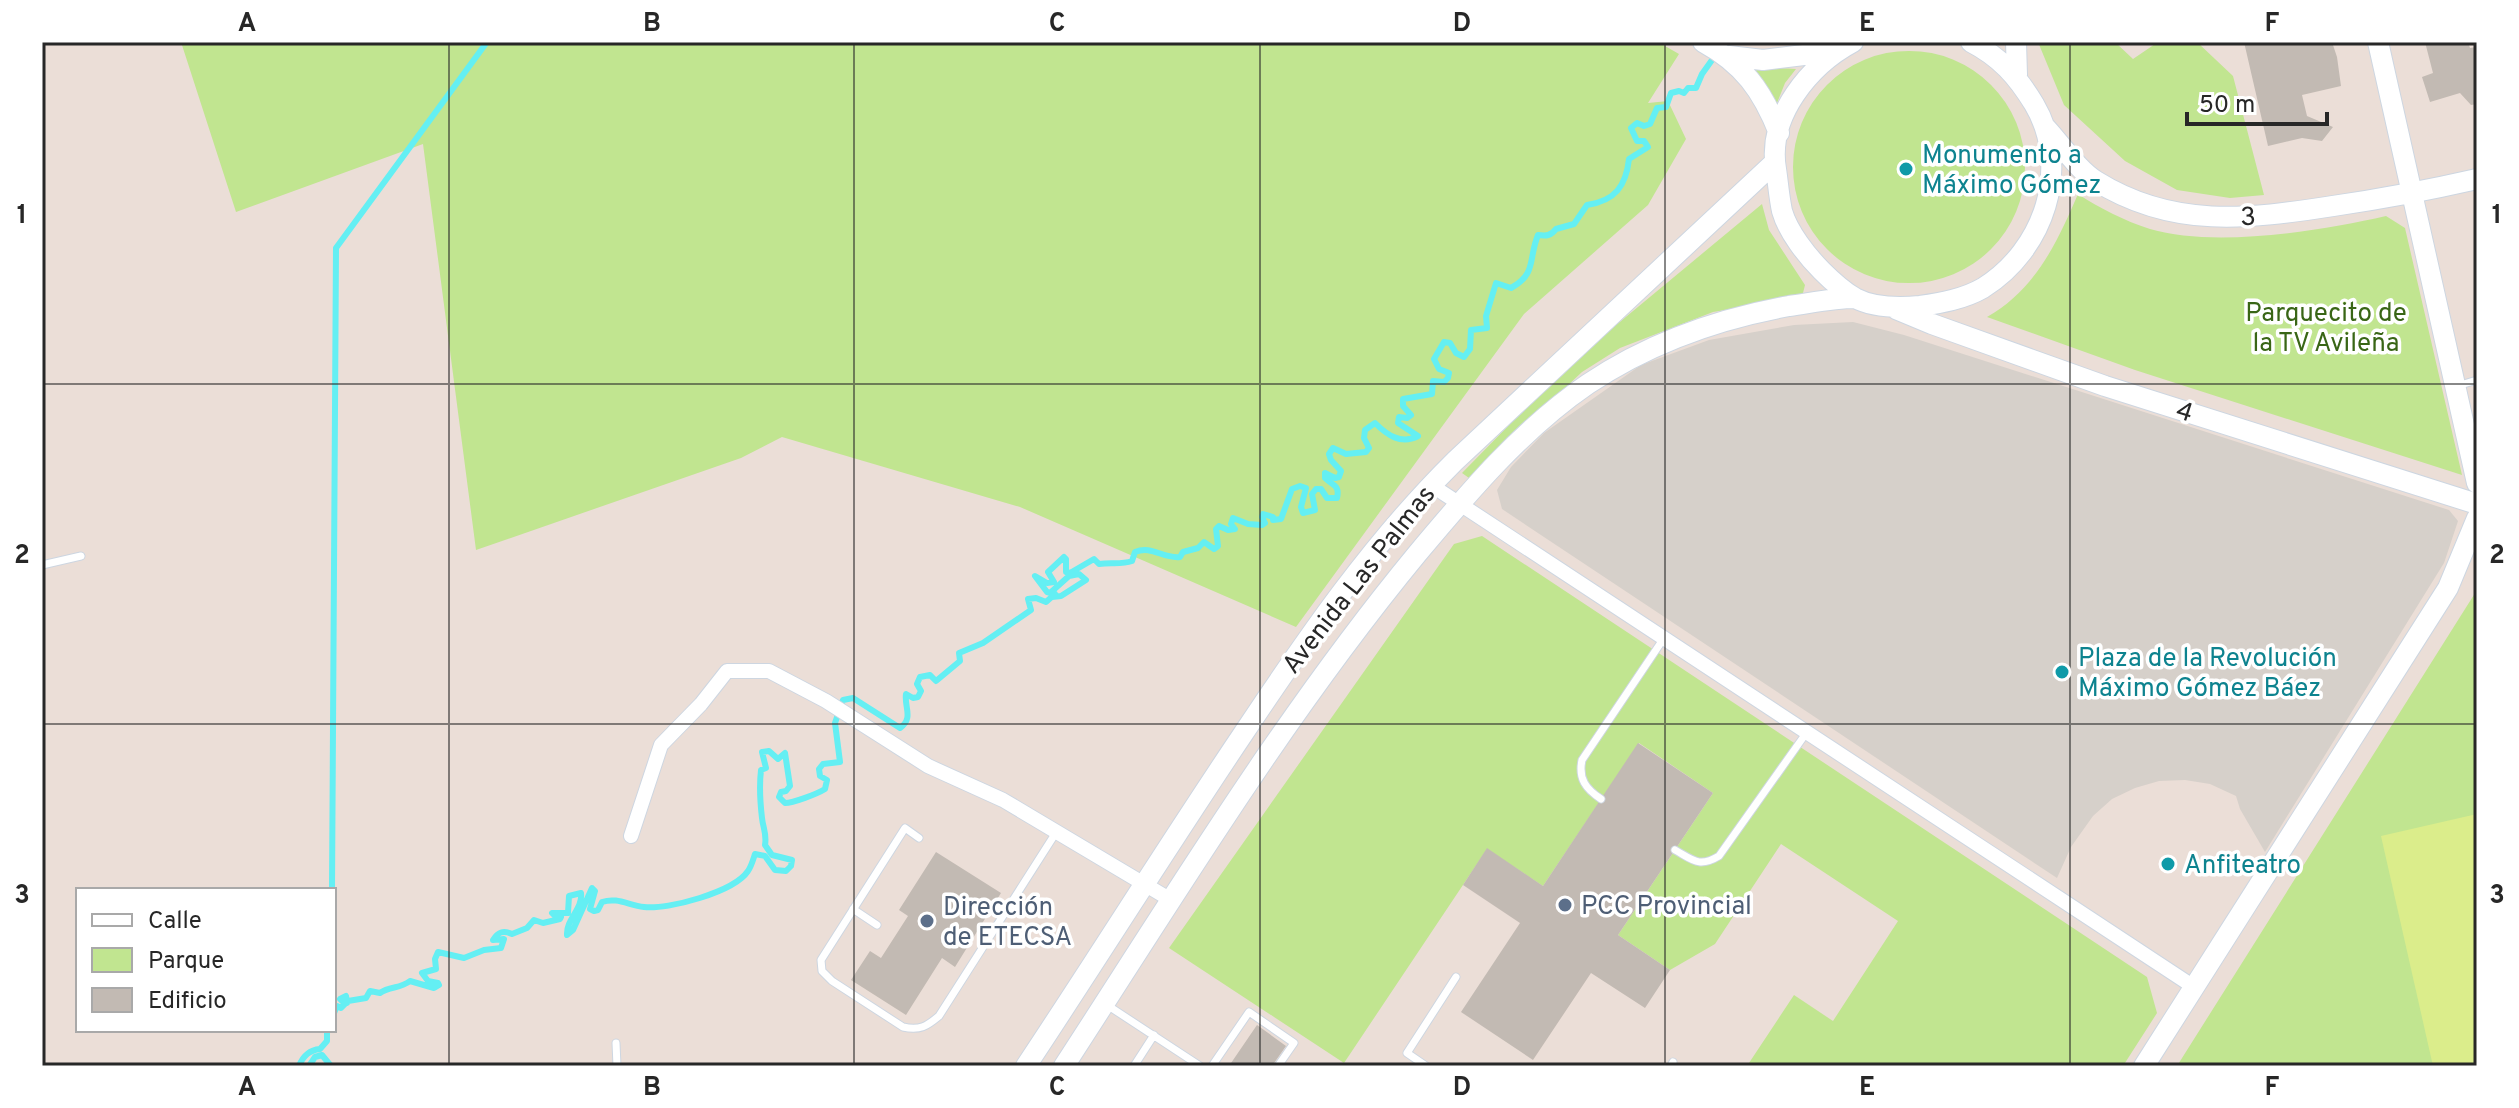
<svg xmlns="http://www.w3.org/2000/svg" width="2519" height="1108" font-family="Overpass,sans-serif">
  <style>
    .green { fill: #c1e590 }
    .pitch { fill: #dbed8b }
    .plaza { fill: #d6d0ca }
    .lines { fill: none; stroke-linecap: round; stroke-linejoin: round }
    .stream { stroke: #64eff3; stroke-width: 6 }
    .building { fill: #c2bab3 }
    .lane-casing { stroke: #cdd6e1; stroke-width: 9 }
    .street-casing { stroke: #cdd6e1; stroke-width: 16 }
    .secondary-casing { stroke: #cdd6e1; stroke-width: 22 }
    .lane { stroke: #fff; stroke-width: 7 }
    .street { stroke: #fff; stroke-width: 14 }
    .secondary { stroke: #fff; stroke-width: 20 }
    .grid { fill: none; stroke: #272727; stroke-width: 2; stroke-opacity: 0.55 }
    .culture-dot { fill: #0f9aa8; stroke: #fff; stroke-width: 3 }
    .service-dot { fill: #5c6f8a; stroke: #fff; stroke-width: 3 }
    .labels { text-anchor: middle; stroke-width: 7; stroke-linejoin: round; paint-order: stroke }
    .culture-label { font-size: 26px; fill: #0d838f; stroke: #fff; text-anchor: start }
    .street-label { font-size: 26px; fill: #272727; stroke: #fff }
    .park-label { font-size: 26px; fill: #396616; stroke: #fff }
    .service-label { font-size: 26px; fill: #4e5e75; stroke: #fff; text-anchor: start }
    .neatline { fill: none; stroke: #272727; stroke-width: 3 }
    .grid-label { font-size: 26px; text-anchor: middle; font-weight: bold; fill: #272727 }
  </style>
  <rect width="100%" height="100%" fill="#ebded7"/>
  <path class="green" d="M181 42H1658L1679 54 1648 103 1668 101 1686 139 1648 205 1524 314 1296 627 1020 507 782 437 741 458 476 550 423 144 236 212Z
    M2038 42H2115L2133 59 2158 42H2197L2233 76 2264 195 2230 198 2177 190 2125 161 2064 105Z
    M1793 167a116 116 0 1 1 232 0a116 116 0 1 1-232 0Z
    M1748 66 1796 69 1785 83 1777 103Z
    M2078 194C2099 208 2125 221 2150 229 2214 248 2321 231 2386 216L2405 228 2462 475 2135 370 1987 317C2035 290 2057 243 2078 194Z
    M1762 204 1769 230 1805 285 1803 293 1797 298 1713 312 1620 348 1582 372 1469 478 1462 473 1568 365Z
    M1482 536 2147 977 2157 1013 2123 1066H1747L1794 995 1833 1021 1898 921 1781 844 1715 944 1670 970 1618 935 1713 793 1639 743 1543 886 1487 849 1344 1063 1169 948 1454 544Z
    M2477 590V1066H2177Z"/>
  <path class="pitch" d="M2477 814V1066H2433L2381 836Z"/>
  <path class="plaza" d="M1853 322 1904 335 2449 510 2458 521 2444 563 2265 852 2240 809 2236 796 2210 784 2185 780 2159 781 2135 788 2112 799 2093 816 2071 847 2057 878 1502 509 1497 490 1511 467 1544 433 1641 365 1709 340 1794 325Z"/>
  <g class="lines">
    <path class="stream" d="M1744 42H1756
      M1050 593 1069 576 1079 574 1086 580 1061 596 1052 597
      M332 890 336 248 487 42
      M345 1004 340 999 346 996 347 1003
      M334 1013 337 1006 341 1008 348 1001 366 998 370 991 380 993C390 986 400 989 410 981L434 988 439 985 438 983 428 981 422 973 436 969 435 959 438 952 464 958 484 950 501 948 504 939 493 940C498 932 503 930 512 934L527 928 534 920 543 923 560 919 561 917 555 916 552 913H568L569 896 581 893C583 909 566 919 567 935L573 930 592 888 595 891 590 909 594 911 598 910 602 902C617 897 628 905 644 907 668 910 734 892 748 871 751 867 753 860 755 854L765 856 775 870 786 871 791 866 792 860 772 855 765 845C767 834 763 828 762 818 760 801 759 787 761 770L766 768 762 752 769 751 778 759 785 753 790 786 786 791 781 792 779 797 785 803C793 803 817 794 825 789L827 780 820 776 819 769 823 764 840 762 835 723 843 700 853 698 900 728C914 718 904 707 906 694L913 698 918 697 921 691 917 684 920 677 930 675 936 681 960 661 959 653 983 643 1031 610 1028 599 1036 598 1046 602 1055 594 1047 592 1035 576 1047 583 1054 582 1048 572 1064 557 1066 559V572L1070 573 1094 559 1099 564C1111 562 1121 565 1132 561L1135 552C1152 545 1163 559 1180 557L1183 552 1198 548 1204 542 1214 549 1218 546 1216 529 1219 526 1228 530 1235 529 1231 524 1233 518 1248 524 1262 525 1265 523 1262 517 1263 514 1273 517V520L1281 519 1292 489 1300 486 1306 488 1301 507 1303 513 1315 510 1312 494 1316 489H1321L1327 498H1337C1340 485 1333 486 1325 478V473L1335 478 1339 477 1341 471 1331 460 1329 454 1333 448 1346 454 1366 452 1369 448 1364 438 1365 430 1375 423C1387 435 1401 445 1418 436L1398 423 1399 417 1407 418 1411 415 1403 406V399L1432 394 1433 381 1444 382 1448 378 1449 373 1439 369 1434 359 1444 342 1450 343 1456 353 1464 357 1470 349 1471 330 1487 328 1486 316 1496 283 1511 288C1537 274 1528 259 1538 235 1546 236 1551 236 1556 229L1574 224 1587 205C1615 201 1626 186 1629 159L1648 147 1644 141H1637L1631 128 1637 123 1644 126 1650 124 1657 108 1666 107 1671 93 1679 91 1684 93 1688 88H1696L1702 74 1717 53
      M299 1066C303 1056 309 1050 320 1049L327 1041V1030
      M309 1066 315 1057 322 1055 331 1066"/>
  </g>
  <path class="building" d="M2244 42H2332L2337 57 2341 86 2302 95 2307 116 2333 127 2322 141 2302 138 2268 146Z
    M2425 42H2468L2470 48 2477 47V104L2471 105 2460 93 2430 102 2422 77 2433 73Z
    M1638 743 1713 793 1618 935 1670 970 1645 1008 1591 973 1533 1060 1461 1012 1520 923 1463 885 1487 848 1543 886Z
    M936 852 1001 893 955 967 942 958 906 1015 851 980 870 951 881 958 908 916 899 910Z
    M1257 1025 1286 1046 1272 1066H1229Z"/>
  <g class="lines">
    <g class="lane-casing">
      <path id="lane" d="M2457 386 2477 380
        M42 565 81 556
        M1601 799C1586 789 1578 779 1582 760L1664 638
        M919 838 905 828 821 960 822 971 832 981 903 1027C920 1031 927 1026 939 1016L1057 831
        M1675 850C1693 860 1699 868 1719 856L1807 732
        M853 909 877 925
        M1107 1005 1200 1066
        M616 1043 617 1066
        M1134 1066 1154 1035
        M1212 1066 1249 1012 1294 1043 1278 1066
        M1426 1066 1407 1053 1456 977
        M1671 1066 1673 1062"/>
    </g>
    <g class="street-casing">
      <path id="street" d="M1431 485 2194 987
        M631 836 661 745 701 704 727 671H769L826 701 928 766 1003 800 1171 900"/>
    </g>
    <g class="secondary-casing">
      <path id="secondary" d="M1703 42C1743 64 1762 90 1779 133
        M1853 42C1810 65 1767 116 1776 169 1778 182 1779 197 1782 211 1788 232 1807 256 1822 271 1831 280 1843 291 1855 298 1874 308 1898 308 1920 306 1941 303 1964 299 1983 288 2044 250 2072 168 2034 104 2017 76 2000 57 1971 42
        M2016 42 2017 75
        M2378 42 2477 483
        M1729 56 1763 60 1837 51
        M2046 128C2061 144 2077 169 2096 181 2173 229 2248 219 2333 206 2381 199 2429 190 2477 179
        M1896 309 1932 324 2105 386 2477 504
        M1026 1066C1099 956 1169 844 1243 734 1307 638 1373 542 1455 461L1775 162
        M1064 1066C1177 892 1285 714 1417 554 1468 493 1522 429 1588 384 1649 343 1717 319 1789 306 1811 303 1833 298 1855 298
        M2144 1066 2448 588 2477 518"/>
    </g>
    <use href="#lane" class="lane"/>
    <use href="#street" class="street"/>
    <use href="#secondary" class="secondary"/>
  </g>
  <path class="grid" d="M449 42V1066M854 42V1066M1260 42V1066M1665 42V1066M2070 42V1066M42 384H2477M42 724H2477"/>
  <g class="culture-dot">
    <circle cx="1906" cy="169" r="8"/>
    <circle cx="2062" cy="672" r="8"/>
    <circle cx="2168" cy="864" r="8"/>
  </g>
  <g class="service-dot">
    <circle cx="1565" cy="905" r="8"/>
    <circle cx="927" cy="921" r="8"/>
  </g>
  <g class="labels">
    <g class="culture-label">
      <text x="1922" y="163">Monumento a<tspan x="1922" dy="30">Máximo Gómez</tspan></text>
      <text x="2078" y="666">Plaza de la Revolución<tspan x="2078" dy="30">Máximo Gómez Báez</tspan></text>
      <text x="2184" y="873">Anfiteatro</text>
    </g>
    <g class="street-label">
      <text transform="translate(2248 216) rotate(-2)" y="9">3</text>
      <text transform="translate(2185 411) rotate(18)" y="9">4</text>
      <text transform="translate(1358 579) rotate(-52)" y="9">Avenida Las Palmas</text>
    </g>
    <g class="park-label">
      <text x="2326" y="321">Parquecito de<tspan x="2326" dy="30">la TV Avileña</tspan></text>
    </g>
    <g class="service-label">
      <text x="1581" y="914">PCC Provincial</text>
      <text x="943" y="915">Dirección<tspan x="943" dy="30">de ETECSA</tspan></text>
    </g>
  </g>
  <rect width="2519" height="1108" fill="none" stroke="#ffffff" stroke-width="88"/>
  <rect x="76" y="888" width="260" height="144" fill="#ffffff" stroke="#a9a9a9" stroke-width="2"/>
  <rect x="92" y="914" width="40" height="12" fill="#ffffff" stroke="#a9a9a9" stroke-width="2"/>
  <text x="148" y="928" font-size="24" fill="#272727">Calle</text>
  <rect x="92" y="948" width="40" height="24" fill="#c1e590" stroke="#a9a9a9" stroke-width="2"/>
  <text x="148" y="968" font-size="24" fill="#272727">Parque</text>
  <rect x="92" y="988" width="40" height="24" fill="#c2bab3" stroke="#a9a9a9" stroke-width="2"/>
  <text x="148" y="1008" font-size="24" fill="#272727">Edificio</text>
  <path d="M2187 112v12h140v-12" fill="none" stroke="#272727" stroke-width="4"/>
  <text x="2199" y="112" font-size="24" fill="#272727" stroke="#ffffff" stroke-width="6" paint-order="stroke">50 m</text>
  <rect x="44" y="44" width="2431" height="1020" class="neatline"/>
  <g class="grid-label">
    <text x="247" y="31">A</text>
    <text x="652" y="31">B</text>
    <text x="1057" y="31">C</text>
    <text x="1462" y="31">D</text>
    <text x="1867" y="31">E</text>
    <text x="2272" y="31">F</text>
    <text x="22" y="223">1</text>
    <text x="2497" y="223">1</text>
    <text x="22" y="563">2</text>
    <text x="2497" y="563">2</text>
    <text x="22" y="903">3</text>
    <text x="2497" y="903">3</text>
    <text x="247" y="1095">A</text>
    <text x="652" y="1095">B</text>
    <text x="1057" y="1095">C</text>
    <text x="1462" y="1095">D</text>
    <text x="1867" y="1095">E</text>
    <text x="2272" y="1095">F</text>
  </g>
</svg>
